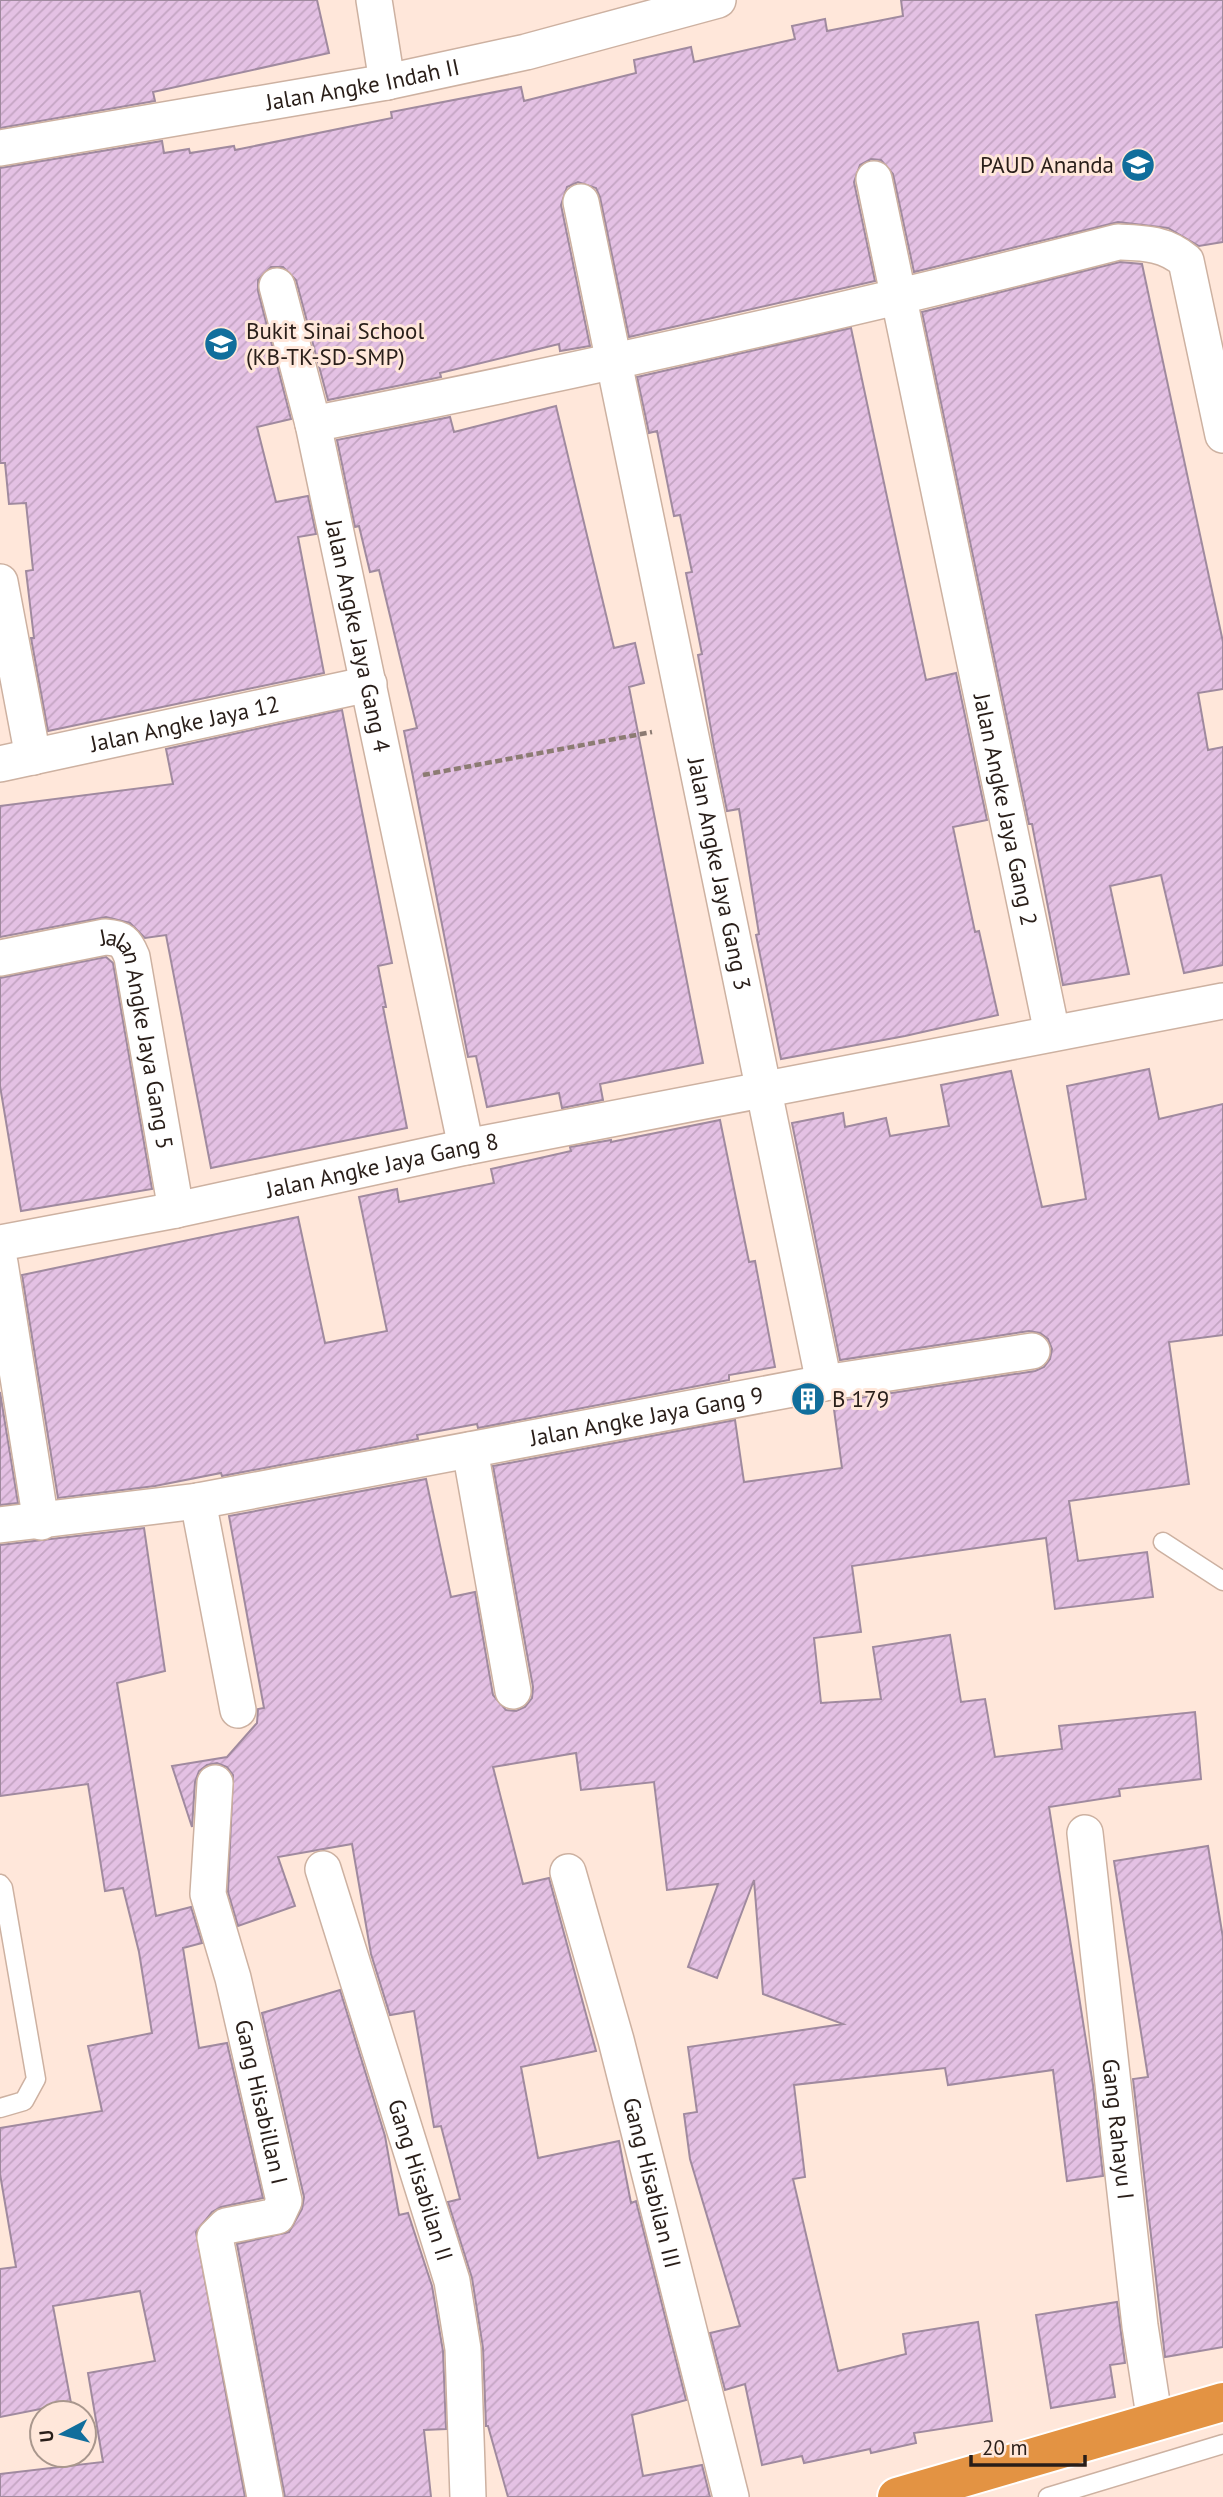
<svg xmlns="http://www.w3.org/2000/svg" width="1223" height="2497" font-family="'PT Sans',sans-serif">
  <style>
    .building { fill: url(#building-hatch); stroke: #a08a9f; stroke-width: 2 }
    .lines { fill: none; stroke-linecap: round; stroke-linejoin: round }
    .lane-casing { stroke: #cdb1a1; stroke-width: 21 }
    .street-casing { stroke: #cdb1a1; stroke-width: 38 }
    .highway-casing { stroke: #fff; stroke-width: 42 }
    .path { stroke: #8c7b73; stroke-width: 4.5; stroke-dasharray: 7 3.5; stroke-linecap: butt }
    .lane { stroke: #fff; stroke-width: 18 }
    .street { stroke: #fff; stroke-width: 35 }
    .highway { stroke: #e39343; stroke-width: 38 }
    .labels { text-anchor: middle; stroke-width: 6; stroke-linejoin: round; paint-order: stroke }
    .street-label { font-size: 23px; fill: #291e19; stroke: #ffe7da }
    .poi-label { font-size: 23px; fill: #291e19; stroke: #ffe7da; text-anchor: start }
  </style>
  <defs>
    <pattern id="building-hatch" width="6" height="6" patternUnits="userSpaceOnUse" patternTransform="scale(1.75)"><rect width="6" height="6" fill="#e4c1e4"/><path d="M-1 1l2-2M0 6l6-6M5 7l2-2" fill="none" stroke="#c4a5c3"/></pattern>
  </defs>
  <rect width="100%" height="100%" fill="#ffe7da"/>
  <path class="building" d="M0 0H317L329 53 153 92 155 101 0 128Z
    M901 0H1223V242L1199 246 1168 228 1118 222 914 272 893 174 881 160 871 159 860 165 854 182 875 281 629 337 600 197 596 188 578 182 567 187 561 205 590 346 560 351 559 344 440 373 441 377 328 400 296 280 283 267H271L258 280V291L291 419 257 427 276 502 308 496 316 534 298 537 324 673 48 731 31 638H34L26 571 33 570 26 503 9 504 5 463H0V168L162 141 164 153 189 149 190 153 234 146 235 150 392 118 391 112 521 87 524 101 636 73 634 60 691 47 694 62 795 39 792 26 825 19 827 31 903 16Z
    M1120 262 1142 264 1223 642V689L1198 693 1208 750 1223 747V965L1184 973 1161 875 1110 886 1129 974 1063 985 1032 824H1029L922 312Z
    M851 328 926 680 956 673 987 820 953 827 975 932 979 931 998 1015 905 1036 781 1059 756 935 759 934 739 809 727 811 714 747 698 655 702 654 686 573 692 572 680 515 674 516 657 431 649 433 637 377Z
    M556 406 614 648 635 643 644 683 629 687 703 1063 600 1084 603 1100 562 1108 559 1093 487 1107 476 1056 468 1057 404 731 417 728 379 570 370 572 359 526 355 527 337 440 450 417 454 432Z
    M342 710 392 963 378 966 386 1007H383L407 1128 211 1168 166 935 145 938 130 923 106 917 0 937V806L173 784 166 749Z
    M106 957 113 963 152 1189 21 1211 0 1086V978Z
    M1149 1069 1159 1119 1223 1104V1335L1169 1342 1189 1484 1069 1501 1078 1561 1147 1552 1153 1597 1055 1609 1046 1538 852 1566 861 1632 814 1638 821 1703 881 1699 873 1647 950 1635 961 1702 985 1699 995 1757 1062 1749 1059 1726 1195 1712 1201 1779 1119 1789 1120 1796 1049 1807 1093 2085 1103 2176 1067 2181 1053 2070 948 2085 945 2068 794 2085 805 2177 793 2179 838 2371 906 2354 903 2334 978 2322 992 2421 914 2433 916 2443 871 2453 870 2449 804 2463 802 2456 762 2465 745 2384 725 2390 710 2333 740 2326 690 2159 684 2114 697 2112 688 2047 843 2024 763 1994 754 1880 717 1978 688 1967 718 1884 667 1890 654 1782 581 1790 576 1753 493 1767 523 1884 549 1878 596 2051 521 2067 538 2158 619 2141 631 2203 636 2201 686 2400 632 2415 643 2476 702 2465 710 2497H508L488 2426H486L483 2348 472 2278 448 2202 460 2199 441 2126 434 2127 414 2011 390 2015 371 1954 352 1844 278 1857 295 1906 238 1926 228 1892 233 1775 227 1767 217 1763 207 1765 199 1771 195 1782 192 1827 172 1766 227 1757 257 1723 258 1709 264 1708 229 1516 426 1479 451 1597 475 1592 493 1695 506 1710 516 1711 525 1707 532 1698 533 1687 493 1466 735 1420 744 1482 842 1468 833 1402 1035 1371 1044 1367 1050 1359 1052 1349 1048 1339 1040 1333 1029 1331 840 1360 792 1123 843 1113 845 1127 886 1118 890 1136 949 1126 941 1085 1011 1071 1042 1207 1086 1199 1067 1086Z
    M720 1120 749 1262 755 1261 775 1367 729 1375V1380L478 1428 477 1424 417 1435 418 1439 222 1476 221 1473 155 1486 58 1498 22 1275 298 1217 325 1343 387 1331 359 1197 397 1189 399 1202 494 1183 491 1169 571 1151 570 1147 611 1140V1142Z
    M0 1392 18 1503 0 1505Z
    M144 1528 165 1671 117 1683 156 1916 191 1907 202 1943 183 1948 199 2048 227 2043 263 2198 221 2207 212 2212 196 2232 245 2497H0V2474L103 2462 88 2373 155 2361 140 2291 53 2306 71 2403 0 2417V2269L16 2267 0 2174V2128L102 2111 88 2046 152 2033 139 1952 123 1888 105 1891 88 1784 0 1796V1545Z
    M1208 1846 1223 1938V2347L1165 2357 1133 2079 1148 2077 1114 1861Z
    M340 1990 385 2136 399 2215 408 2213 432 2286 443 2351 446 2429 424 2430 431 2497H285L237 2244 289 2232 302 2209 304 2197 262 2013Z
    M1117 2302 1125 2363 1110 2365 1115 2397 1051 2408 1036 2315Z"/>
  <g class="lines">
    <g class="lane-casing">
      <path id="lane" d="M1163 1542 1223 1581
        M0 1884 3 1888 36 2079 24 2101 0 2108
        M1048 2497 1223 2444"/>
    </g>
    <g class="street-casing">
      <g id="street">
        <path d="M374 0 387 82"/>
        <path id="s1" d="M0 148 387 82 526 52 718 0"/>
        <path id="s2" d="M874 179 1052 1033"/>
        <path id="s3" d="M581 202 824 1383"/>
        <path id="s4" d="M277 286 313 424 466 1147"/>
        <path d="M313 424C583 370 851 311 1118 242 1145 243 1165 243 1186 261L1223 435"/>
        <path d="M0 582 33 757"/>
        <path id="s5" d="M0 764 369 684"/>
        <path id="s6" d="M0 958 105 937C122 938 126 942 132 957L176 1210"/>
        <path id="s7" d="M0 1243 176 1210 466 1147 1223 1001"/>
        <path d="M0 1263 41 1522"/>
        <path d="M470 1450 513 1691"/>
        <path d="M198 1501 238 1710"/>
        <path id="s8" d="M0 1525 198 1501 824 1383 1032 1351"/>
        <path id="s9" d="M215 1783 208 1894 233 1978 284 2201 277 2216 226 2226 215 2237 265 2497"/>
        <path id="s10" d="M1085 1833 1140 2326 1155 2422"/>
        <path id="s11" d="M323 1869 452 2281 463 2349 468 2497"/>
        <path id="s12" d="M568 1872 616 2040 731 2497"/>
      </g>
    </g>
    <g class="highway-casing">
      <path id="highway" d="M897 2497 1223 2402"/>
    </g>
    <path class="path" d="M423 775 652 732"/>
    <use href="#lane" class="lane"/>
    <use href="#street" class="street"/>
    <use href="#highway" class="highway"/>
  </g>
  <defs>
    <g id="school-disc" transform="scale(1.75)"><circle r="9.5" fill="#116e9c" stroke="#ffe7da"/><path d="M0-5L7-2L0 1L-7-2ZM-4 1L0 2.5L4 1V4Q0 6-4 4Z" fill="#fff"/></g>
    <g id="building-disc" transform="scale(1.75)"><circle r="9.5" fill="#116e9c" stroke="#ffe7da"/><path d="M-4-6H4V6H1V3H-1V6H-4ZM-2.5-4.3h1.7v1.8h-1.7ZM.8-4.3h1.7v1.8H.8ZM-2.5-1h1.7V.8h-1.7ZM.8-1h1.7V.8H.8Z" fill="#fff"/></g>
  </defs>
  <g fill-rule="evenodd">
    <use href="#school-disc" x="1138" y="165"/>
    <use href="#school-disc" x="221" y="344"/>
    <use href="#building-disc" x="808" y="1399"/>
  </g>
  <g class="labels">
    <g class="street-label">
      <text dy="8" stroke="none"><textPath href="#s1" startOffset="368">Jalan Angke Indah II</textPath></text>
      <text dy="8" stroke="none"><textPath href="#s4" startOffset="359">Jalan Angke Jaya Gang 4</textPath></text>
      <text dy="8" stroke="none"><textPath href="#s5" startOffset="189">Jalan Angke Jaya 12</textPath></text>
      <text dy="8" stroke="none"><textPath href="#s2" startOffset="644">Jalan Angke Jaya Gang 2</textPath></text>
      <text dy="8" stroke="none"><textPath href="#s3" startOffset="686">Jalan Angke Jaya Gang 3</textPath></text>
      <text dy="8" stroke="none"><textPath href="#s6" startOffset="220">Jalan Angke Jaya Gang 5</textPath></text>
      <text dy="8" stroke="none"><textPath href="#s7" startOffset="390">Jalan Angke Jaya Gang 8</textPath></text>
      <text dy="8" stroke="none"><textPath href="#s8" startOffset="656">Jalan Angke Jaya Gang 9</textPath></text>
      <text dy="8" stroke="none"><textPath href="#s9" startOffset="326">Gang Hisabillan I</textPath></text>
      <text dy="8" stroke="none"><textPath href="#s10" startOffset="298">Gang Rahayu I</textPath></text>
      <text dy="8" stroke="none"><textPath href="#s11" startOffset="326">Gang Hisabilan II</textPath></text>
      <text dy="8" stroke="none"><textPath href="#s12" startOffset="322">Gang Hisabilan III</textPath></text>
    </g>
    <g class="poi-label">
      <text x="1114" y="173" text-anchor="end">PAUD Ananda</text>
      <text x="246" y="339">Bukit Sinai School<tspan x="246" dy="26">(KB-TK-SD-SMP)</tspan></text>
      <text x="832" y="1407">B 179</text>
    </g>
  </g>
  <g transform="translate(63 2434) rotate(263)"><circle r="33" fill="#ffe7da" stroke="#a9978d" stroke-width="2"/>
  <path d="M0-5L12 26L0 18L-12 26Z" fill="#116e9c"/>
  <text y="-10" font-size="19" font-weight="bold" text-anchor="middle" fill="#291e19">U</text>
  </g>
  <path d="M971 2455v10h114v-10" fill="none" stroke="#291e19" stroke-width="3.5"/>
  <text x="982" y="2455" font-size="21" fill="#291e19" stroke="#ffe7da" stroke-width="5" paint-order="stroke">20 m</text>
</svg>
